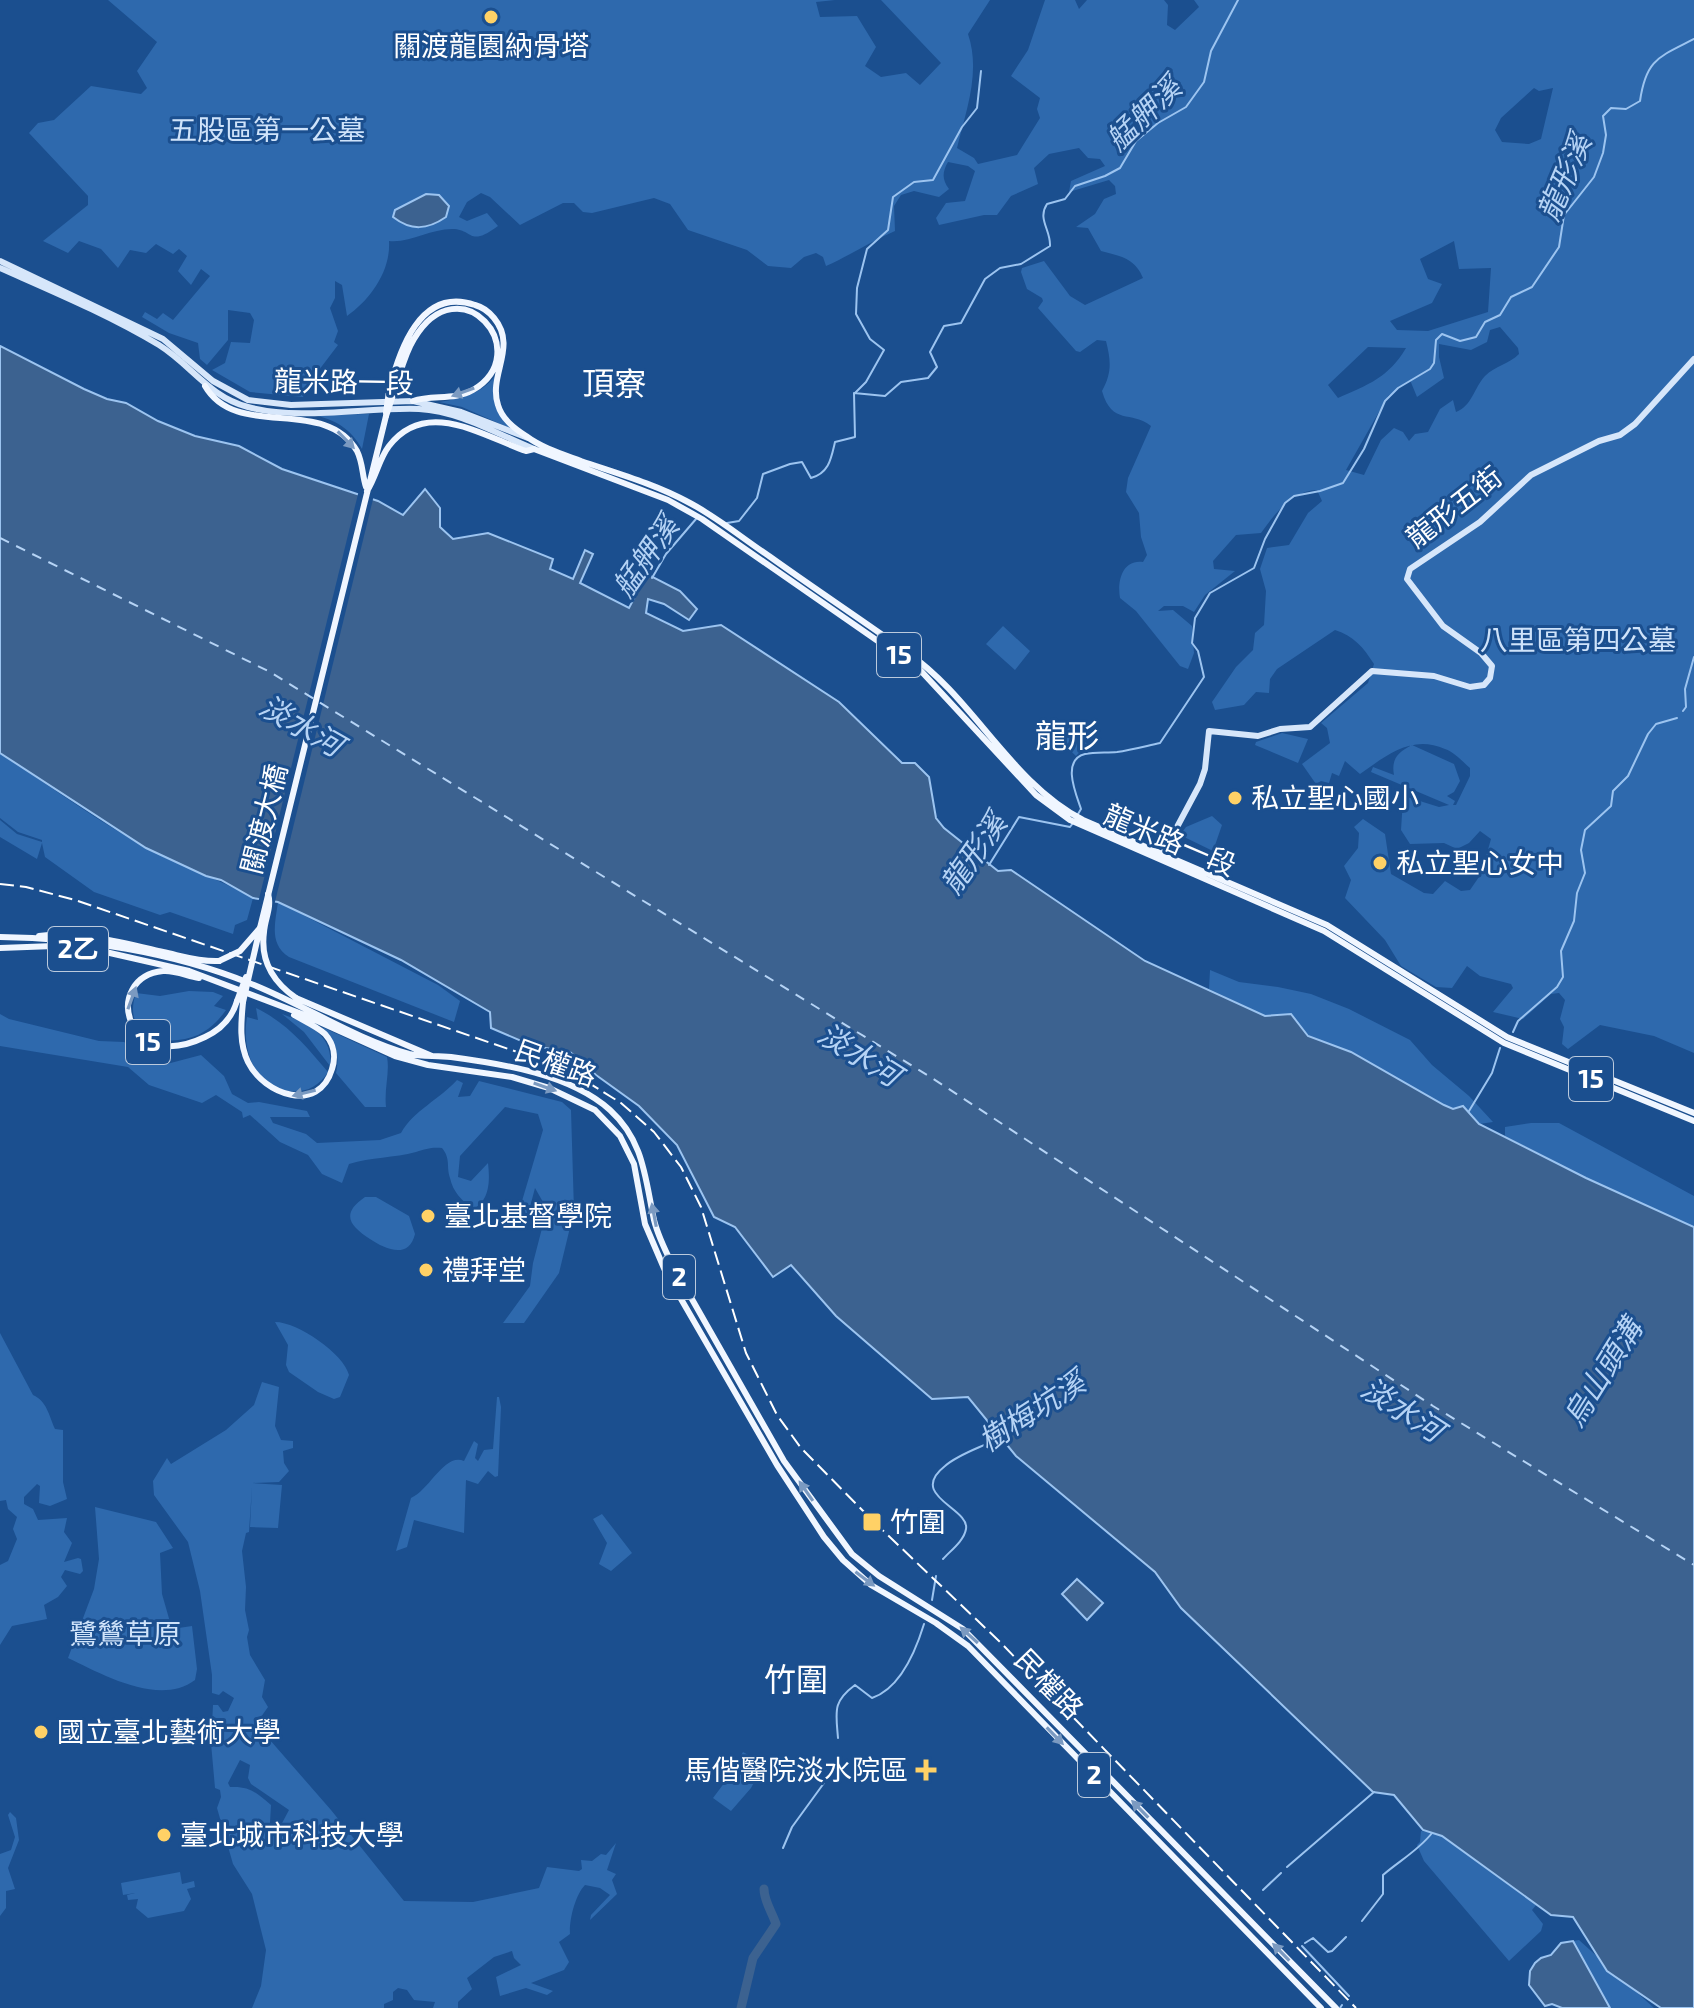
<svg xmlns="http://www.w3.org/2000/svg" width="1694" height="2008" font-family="'Exo 2','Noto Sans TC',sans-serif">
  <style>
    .green { fill: #2e69ad; fill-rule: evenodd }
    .water { fill: #3c6290; stroke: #9cc4f0; stroke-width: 2 }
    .pier { fill: #1b4f8f }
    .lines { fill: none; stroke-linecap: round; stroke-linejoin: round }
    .stream { stroke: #9cc4f0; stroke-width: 2 }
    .river { stroke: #3c6290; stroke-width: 9 }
    .ferry { stroke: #b5d3f5; stroke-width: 2; stroke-dasharray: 10 8; stroke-linecap: butt }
    .secondary { stroke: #d6e6fa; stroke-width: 6 }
    .primary { stroke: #f0f6ff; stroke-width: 6 }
    .rail { stroke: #fff; stroke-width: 2; stroke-dasharray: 14 6; stroke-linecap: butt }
    .primary-bridge { stroke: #f0f6ff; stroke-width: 6 }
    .oneway { fill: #7b9ac1 }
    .poi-dot { fill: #ffd166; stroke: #1b4f8f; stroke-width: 3 }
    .labels { text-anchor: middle; stroke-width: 6; stroke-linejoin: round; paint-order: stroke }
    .shield { fill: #1b4f8f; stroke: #bbcadd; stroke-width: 2 }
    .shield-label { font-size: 26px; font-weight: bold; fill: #fff }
    .poi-label { font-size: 28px; fill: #fff; stroke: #1b4f8f; text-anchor: start }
    .park-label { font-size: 28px; fill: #cfe3fa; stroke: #1b4f8f }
    .street-label { font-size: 28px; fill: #fff; stroke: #1b4f8f }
    .water-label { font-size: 30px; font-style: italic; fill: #b5d3f5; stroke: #1b4f8f }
    .quarter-label { font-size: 32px; fill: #fff; stroke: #1b4f8f }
  </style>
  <rect width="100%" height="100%" fill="#1b4f8f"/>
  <path class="green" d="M108 0H835L816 2 820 17 857 16 876 47 865 66 881 77 906 73 920 85 941 63 881 0H990L968 34C981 72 966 111 957 148L974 158 978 164 1017 155 1040 118 1037 109 1040 98 1011 76 1028 50 1045 0H1075L1079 9 1087 0H1164L1168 5 1167 25 1175 30 1199 7 1194 0H1694V1053L1654 1036 1600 1025 1568 1049 1562 1044 1564 1027 1560 1019 1565 1000 1559 993 1551 994 1523 1019 1493 1012 1513 988 1511 984 1480 976 1467 966 1452 988 1436 987 1401 966 1385 940 1345 898 1351 880 1344 866 1358 848 1359 833 1354 827 1363 819 1385 834 1391 874 1424 893 1433 894 1445 881 1461 891 1470 890 1481 874 1491 839 1480 831 1469 843 1457 849 1444 843 1410 844 1401 830 1403 799 1407 797 1439 807 1449 805 1371 772 1373 767 1394 775C1391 759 1398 752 1412 745L1454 764 1460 781 1454 792 1447 796 1455 801 1453 805H1456L1470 776V768C1463 762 1454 752 1445 749 1411 734 1386 756 1360 774L1345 761 1339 776 1332 773 1329 783 1321 781 1316 784 1302 764 1330 743 1327 728 1321 723 1368 683 1374 664C1363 647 1354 636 1335 630L1277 669 1270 679 1269 693 1256 692 1244 705 1215 710 1212 702 1236 667 1253 650 1255 633 1264 625 1266 591 1260 569 1267 548 1289 545 1308 513 1322 501 1317 490C1292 491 1275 513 1261 533L1236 535 1213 561 1214 569 1235 571 1205 595 1194 612 1183 606H1164L1158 611 1173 610 1192 626 1194 653 1188 669 1180 666 1136 611 1120 598C1117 582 1122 559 1143 562L1147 555 1141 537 1139 513 1126 492 1128 478 1151 426C1131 410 1112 426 1102 391 1112 373 1111 361 1106 341L1097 340 1080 352 1076 351 1038 308 1043 301 1042 298 1027 289 1021 272 1022 268 1044 261 1070 296 1085 305 1143 278C1135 258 1120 256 1101 251L1088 228 1076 227 1095 214 1104 199 1116 194 1115 186 1109 180 1069 192 1071 181 1105 166 1100 159 1088 158 1079 148 1049 154 1034 168 1038 184 1011 196 997 215H984L939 225 936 218 946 203 965 201 975 171 968 166 948 162C942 172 942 180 949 189L939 197 914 191 901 195 894 206 895 231C871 241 851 255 826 266L823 257 816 253 804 257 791 268 768 266 747 250 688 230 670 204 654 198 592 213 583 212 574 203H563L520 225 490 197 481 193 467 202 459 217 467 221 487 213 498 226C468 248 474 229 452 229 430 229 411 243 389 241 391 271 370 300 347 316L342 285 335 281V298L330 308 338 331 334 342 338 345 319 370 303 397 250 392 212 370 225 363 231 342 250 343 254 320 250 313 228 310V340L207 365 200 359 198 343 169 333 142 317 145 312 157 319 163 313 173 320 210 276 201 269 191 285 178 271 187 256 179 249 173 254 156 244 146 253 130 250 118 268 101 249 79 241 68 253 43 241 88 205V196L29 133 38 123 54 120 91 86 141 94 147 88 137 71 157 42ZM1534 88 1539 91 1553 88 1541 139 1529 144 1502 142 1495 130 1501 118ZM1454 241 1459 269 1491 268 1488 312 1428 331 1397 330 1390 321 1432 303 1442 284 1428 279 1420 259ZM1500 327 1518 348 1519 354C1509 364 1495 366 1485 376 1474 388 1472 406 1456 412L1453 400 1440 409 1428 432 1415 434 1409 441 1403 432 1394 428 1381 440 1364 475 1346 470 1388 396 1410 380 1417 397 1444 378 1439 357V344L1471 350 1487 342 1490 330ZM1368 347 1406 348C1389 377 1368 385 1338 398L1328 385Z
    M498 372 495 406 514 430 462 407 439 402C464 398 484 393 498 372Z
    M369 414 362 449C351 429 335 419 313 415Z
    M1003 626 1030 651 1015 670 986 644Z
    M1070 727 1087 744 1076 756 1058 739Z
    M1282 733 1308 739 1298 763 1255 745 1256 742Z
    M0 753C48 785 96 820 147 848 181 867 219 879 253 898L247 920 235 925 233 934 170 912 160 915 94 892 45 857 42 843 37 859 0 837V820L17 834 42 842V840L18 832 0 818Z
    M1212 816 1222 825 1213 851 1180 835 1186 827Z
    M278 902 438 985 460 1001 454 1022 289 957C269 944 275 924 278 902Z
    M1210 970 1239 982 1278 987 1311 994 1349 1009 1410 1040 1432 1065 1469 1096 1493 1122 1479 1124 1463 1106 1454 1109 1444 1105 1351 1052 1308 1036 1291 1014 1266 1016 1209 989Z
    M189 991 213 992 223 996 214 1006 226 1010C218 1021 210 1029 198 1035 165 1049 121 1036 136 993L160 996Z
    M256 1008C287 1023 306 1046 328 1072 311 1100 276 1096 258 1072 246 1058 244 1034 247 1017L258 1020Z
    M0 1014 9 1019 99 1041 124 1042 163 1065 201 1055 224 1076 232 1094 248 1103 259 1102 307 1111 310 1117H270L273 1123 306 1134 317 1143 380 1140 401 1133C413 1111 440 1099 457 1080L463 1083 458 1097 470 1096 479 1081 562 1102 571 1110 574 1211 559 1273 524 1323H503L530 1286 533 1263 547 1209 535 1188 527 1218 522 1201 543 1130 538 1114 505 1107 460 1156 458 1177 471 1181 488 1163C490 1180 490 1201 473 1209 462 1201 453 1192 450 1178 446 1166 451 1159 442 1148 431 1147 426 1149 416 1152 394 1158 371 1157 349 1164L342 1183 322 1174 308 1155 280 1142 250 1115 243 1118 242 1112 216 1095 202 1103 149 1085 128 1067 0 1046Z
    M282 1014C307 1023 334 1035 330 1066L304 1032Z
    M322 1027 387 1057C390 1072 384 1089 386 1107H365L336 1073C340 1054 336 1041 322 1027Z
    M1531 1123H1559L1694 1196V1227L1586 1178 1505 1136V1127Z
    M365 1197H376L409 1216 415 1234C409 1260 385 1249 370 1239 350 1226 340 1214 365 1197Z
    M275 1322C298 1322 344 1354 349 1375L340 1397 334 1399 318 1392 289 1372 286 1365 288 1345Z
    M0 1333 33 1395C47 1401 49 1416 55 1429L63 1430V1482L67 1499 50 1506 39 1503 40 1486 37 1484 24 1497V1504L33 1509 38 1520 67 1518 64 1532 72 1543 64 1562 78 1558 81 1559 83 1571 80 1574 65 1570 61 1577 67 1586 58 1597 44 1605 47 1619 12 1626 0 1645V1565L8 1561 17 1539 13 1529 17 1517 8 1509 6 1500 0 1501Z
    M262 1382 279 1387 275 1426 281 1440 293 1441V1448L283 1451 284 1463 289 1471 279 1482 252 1483 282 1485 278 1528 250 1527 252 1487 249 1532 246 1533 242 1551 246 1587 245 1610 249 1630 247 1637 250 1655 265 1680 262 1697 268 1707 256 1724 331 1810 404 1901 473 1902 539 1888 547 1867 579 1871 582 1869 581 1860 592 1861 601 1854 606 1855 616 1843 607 1870 616 1874 612 1880 617 1894 590 1920 591 1915 610 1895 600 1888 585 1885C575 1895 569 1921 570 1934L559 1942 569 1962 564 1970 531 1983 553 1991 547 1995 526 1988 500 1996 496 1977 521 1965 514 1958 512 1951 494 1957 467 1978 472 1989 458 2002V2008H433L435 2002 414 2000 407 1990 398 1988 393 1992V2000L384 2004V2008H252L261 1986 266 1950 252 1894 233 1864 217 1808 221 1797 220 1790 215 1788 211 1743 213 1705H218L223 1712 228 1711 234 1698 223 1691 219 1695 212 1693V1675L200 1591 188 1542 154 1495 153 1481 167 1458 171 1464 226 1430 254 1405ZM240 1760 250 1765 248 1778 251 1784 289 1810 281 1825 275 1827 270 1823 271 1805C255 1792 250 1786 230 1787L228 1783Z
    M497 1397H499L501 1407 498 1476 495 1477 488 1471 478 1484 466 1480 464 1533 414 1520 407 1547 396 1551 411 1498C430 1490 444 1453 464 1461L474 1441 478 1444 475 1458 478 1461 484 1450 493 1449Z
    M95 1507 156 1522 173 1548 160 1553 162 1594 172 1629 192 1626 197 1669 195 1680C159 1707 102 1674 68 1658L94 1589 99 1559Z
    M602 1514 632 1553 611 1571 599 1564 607 1543 593 1519Z
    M743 1752 764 1764 751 1788 731 1811 713 1798 728 1778Z
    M10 1812 16 1818 19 1840 8 1868 15 1889 6 1891V1908L0 1916V1854L11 1850 15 1837 8 1815Z
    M1421 1831 1437 1833 1537 1904 1532 1910 1543 1924 1541 1931 1509 1961 1424 1861 1417 1845 1420 1842Z
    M180 1872 182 1884 194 1881 195 1887 187 1889 191 1899 184 1911 148 1918 136 1908 138 1899 128 1900 127 1895 135 1893 123 1895 121 1883Z
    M1579 1940 1654 2008H1610L1573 1941Z"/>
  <path class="water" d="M426 194 439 195 449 206 446 217C427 230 411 231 393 217L395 210Z
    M0 346 84 389 107 399 126 403 158 421 195 436 239 446 282 469 378 501 403 515 425 489 440 508V527L453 539 488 533 553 559 550 569 573 579 585 550 593 554 580 583 629 608 647 574 680 591 697 609 689 620 664 604 648 599 646 613 683 631 721 625 839 702 902 763H915L929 777 936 818 944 828 998 871 1011 870 1145 961 1265 1016 1291 1014 1308 1036 1351 1052 1444 1105 1453 1109 1463 1106 1479 1124 1586 1178 1694 1227V2008H1661L1607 1971 1573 1917 1551 1915 1442 1836 1423 1830 1394 1795 1373 1792 1181 1608 1155 1572 1016 1456 968 1397 932 1399 836 1316 791 1265 773 1277 735 1227 714 1217 677 1145 639 1106 596 1075 570 1052 533 1046 491 1028 490 1012 401 960 278 902 253 898 221 880 206 876 146 848 0 753Z
    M1077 1579 1103 1603 1087 1620 1062 1594Z
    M1573 1941 1610 2008H1562L1552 2004 1545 2006 1529 1985 1530 1971 1535 1963 1541 1958 1551 1955 1561 1943Z"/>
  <path class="pier" d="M359 490 374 495 274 906 258 903Z"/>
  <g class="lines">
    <path class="stream" d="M855 393 866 382 884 350 870 339 856 314 857 288 867 249 888 230 893 197 914 182 933 180 962 127 977 108 981 71
      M727 523 739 521 757 498 763 474 790 464 802 462 811 478C829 473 831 459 835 442L855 437 854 393 885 396 901 382 928 378 937 367 930 352 944 326 961 323 985 279 1000 268 1021 264 1050 246C1051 230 1037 219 1047 204L1065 199 1075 186 1105 176 1120 168 1136 141 1158 123 1186 107 1204 82 1211 51 1238 0
      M652 578 666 554 696 519
      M1683 711 1686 707 1685 689 1694 657
      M1078 814 1081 809C1076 794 1061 760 1085 754 1095 752 1107 753 1117 752 1131 750 1146 746 1160 743L1204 677 1198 651 1192 643 1195 618 1210 593 1254 568 1265 539 1285 503 1294 496 1320 491 1343 483 1364 449 1385 401 1398 388 1430 369 1434 363 1436 340 1442 334 1460 341 1476 337 1485 322 1500 315 1511 297 1532 287 1559 247 1564 215 1594 177 1603 153 1606 135 1603 116 1611 108 1626 109 1640 101C1646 59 1659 57 1694 39
      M989 865 1019 817 1070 827 1073 823
      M1513 1032 1518 1021 1557 987 1563 977 1561 951 1574 921 1577 893 1585 873 1581 850 1585 830 1611 806 1613 791 1628 776 1648 734 1656 724 1677 718
      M1469 1111 1492 1073 1500 1048
      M943 1559C950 1551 964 1541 966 1529 970 1508 907 1496 945 1466 960 1453 983 1447 1001 1437
      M932 1600 936 1576
      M838 1738C836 1712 832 1702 855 1685L872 1698C901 1688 916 1650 924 1624
      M783 1848 792 1827 824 1783
      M1287 1867 1374 1792
      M1263 1890 1281 1873
      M1362 1921 1383 1894V1875C1399 1861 1419 1850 1432 1833
      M1305 1943 1313 1938 1328 1952 1332 1951 1346 1937
      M1302 1946 1349 1996
      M1340 2008 1342 2005"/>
    <path class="river" d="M741 2008 753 1958 776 1924C772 1912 764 1901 764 1889"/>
    <path class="ferry" d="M0 538 270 672 932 1078 1433 1406 1694 1565"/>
    <path class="secondary" d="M0 261 163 339 213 381 248 400 291 405 413 401 461 412 528 438
      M0 268C54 292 109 315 159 345 191 365 209 397 248 407 301 421 365 407 419 409 459 411 497 434 534 449
      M1161 857 1200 784 1205 769 1209 731 1258 736 1280 729 1310 727 1372 671 1434 676 1470 687 1484 685 1490 678 1492 666 1481 653 1443 626 1407 579 1410 569 1480 522 1531 475 1599 441 1620 435 1635 424 1694 359"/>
    <path class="primary" d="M205 386C237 441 324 395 357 451 363 463 362 475 366 487
      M389 391C399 351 420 286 475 305 483 307 489 312 494 318 518 347 488 375 498 405 502 419 514 428 526 436 542 448 562 454 581 461 616 473 655 484 688 502 717 517 742 538 769 556 815 589 862 620 908 653 974 699 1010 782 1083 820L1327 925 1507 1037 1694 1113
      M394 392C400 375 404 355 414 339 460 262 537 352 473 390 454 401 432 394 413 401
      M367 491C376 477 379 459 389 446 426 398 481 435 526 451L534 449 668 500 702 519 921 671 1036 795 1070 820 1324 931 1504 1043 1694 1121
      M260 928 386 416
      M39 936C80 931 124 943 163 952 182 956 200 962 219 961
      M0 937C83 938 172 952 249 983 303 1004 353 1038 409 1054 423 1057 437 1055 451 1057 503 1064 570 1074 610 1110 644 1141 645 1178 654 1220 658 1236 665 1250 672 1264L784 1461 852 1554 879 1576 963 1629 1336 2008
      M0 948 54 946 101 951 189 971 302 1014 395 1056 428 1065 512 1077 549 1088 595 1110 620 1136 634 1164 645 1224 666 1273 777 1465 824 1537 843 1560 871 1585 936 1623 968 1646 1321 2008
      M199 978C187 976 175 970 163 971 102 977 124 1076 205 1037 220 1030 232 1018 237 1001
      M296 998 432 1056
      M243 1002C241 1023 239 1043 248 1062 264 1095 319 1114 332 1069 336 1057 334 1044 325 1034 316 1026 304 1021 294 1015"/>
    <path class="rail" d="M0 884 26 887 75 900 555 1065 584 1080 621 1103 654 1132 681 1167 701 1207 746 1353 777 1415 801 1448 873 1521 1000 1642 1356 2008"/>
    <path class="primary-bridge" d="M386 413 389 391
      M386 416 394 392
      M268 894C272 907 265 918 264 932 260 961 273 982 296 998
      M219 961 240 951 260 928
      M237 1001 246 977
      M243 1002 260 928"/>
  </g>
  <defs><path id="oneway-solid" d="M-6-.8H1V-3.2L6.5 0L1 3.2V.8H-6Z" transform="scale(2)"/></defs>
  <g class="oneway">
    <use href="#oneway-solid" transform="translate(463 392) rotate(160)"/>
    <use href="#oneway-solid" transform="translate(346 440) rotate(46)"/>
    <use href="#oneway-solid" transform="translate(132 998) rotate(-70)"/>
    <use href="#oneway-solid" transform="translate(545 1087) rotate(19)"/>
    <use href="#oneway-solid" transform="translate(304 1093) rotate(166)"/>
    <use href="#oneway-solid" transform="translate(654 1215) rotate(-101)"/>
    <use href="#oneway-solid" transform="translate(806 1491) rotate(-125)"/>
    <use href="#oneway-solid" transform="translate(865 1579) rotate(37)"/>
    <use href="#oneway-solid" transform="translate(969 1635) rotate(-138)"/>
    <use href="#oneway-solid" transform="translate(1055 1736) rotate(46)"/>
    <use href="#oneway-solid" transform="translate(1140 1809) rotate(-134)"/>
    <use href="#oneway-solid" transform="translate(1281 1952) rotate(-134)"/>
  </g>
  <g class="poi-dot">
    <circle cx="491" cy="17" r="8"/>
    <circle cx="1235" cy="798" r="8"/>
    <circle cx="1380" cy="863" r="8"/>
    <circle cx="428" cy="1216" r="8"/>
    <circle cx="426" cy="1270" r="8"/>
    <rect x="862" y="1512" width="20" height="20" rx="4"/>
    <circle cx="41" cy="1732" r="8"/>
    <path d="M922 1758h8v8h8v8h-8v8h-8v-8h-8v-8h8z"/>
    <circle cx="164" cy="1835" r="8"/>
  </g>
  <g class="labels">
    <g class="shield">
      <rect x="877" y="633" width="44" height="44" rx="6"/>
      <rect x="48" y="927" width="60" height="44" rx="6"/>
      <rect x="126" y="1020" width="44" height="44" rx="6"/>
      <rect x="1569" y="1057" width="44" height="44" rx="6"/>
      <rect x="663" y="1255" width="32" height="44" rx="6"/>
      <rect x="1078" y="1753" width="32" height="44" rx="6"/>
    </g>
    <g class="shield-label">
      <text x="899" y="664">15</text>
      <text x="78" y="958">2乙</text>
      <text x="148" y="1051">15</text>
      <text x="1591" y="1088">15</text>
      <text x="679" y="1286">2</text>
      <text x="1094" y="1784">2</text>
    </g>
    <g class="poi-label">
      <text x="491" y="56" text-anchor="middle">關渡龍園納骨塔</text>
      <text x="1251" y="808">私立聖心國小</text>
      <text x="1396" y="873">私立聖心女中</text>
      <text x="444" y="1226">臺北基督學院</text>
      <text x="442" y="1280">禮拜堂</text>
      <text x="890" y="1532">竹圍</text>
      <text x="57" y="1742">國立臺北藝術大學</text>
      <text x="908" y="1780" text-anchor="end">馬偕醫院淡水院區</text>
      <text x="180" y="1845">臺北城市科技大學</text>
    </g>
    <g class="park-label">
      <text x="267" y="140">五股區第一公墓</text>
      <text x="1578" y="650">八里區第四公墓</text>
      <text x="125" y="1644">鷺鷥草原</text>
    </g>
    <g class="street-label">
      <text transform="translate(344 382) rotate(1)" y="10">龍米路一段</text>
      <text transform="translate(1454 507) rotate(-38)" y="10">龍形五街</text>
      <text transform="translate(264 819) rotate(-76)" y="10">關渡大橋</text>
      <text transform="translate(1170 840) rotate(23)" y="10">龍米路一段</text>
      <text transform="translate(556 1063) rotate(20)" y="10">民權路</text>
      <text transform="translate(1049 1684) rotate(46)" y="10">民權路</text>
    </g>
    <g class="water-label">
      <text transform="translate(1144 114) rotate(-44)" y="10">艋舺溪</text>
      <text transform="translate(1565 178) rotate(-67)" y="10">龍形溪</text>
      <text transform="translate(646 557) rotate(-55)" y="10">艋舺溪</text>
      <text transform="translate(301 726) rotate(30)" y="10">淡水河</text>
      <text transform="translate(974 854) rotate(-55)" y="10">龍形溪</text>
      <text transform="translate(859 1055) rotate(32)" y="10">淡水河</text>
      <text transform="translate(1603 1373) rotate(-58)" y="10">烏山頭溝</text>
      <text transform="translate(1402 1410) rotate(33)" y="10">淡水河</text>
      <text transform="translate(1032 1412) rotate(-33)" y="10">樹梅坑溪</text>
    </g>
    <g class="quarter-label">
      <text x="614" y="395">頂寮</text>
      <text x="1067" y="747">龍形</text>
      <text x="796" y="1691">竹圍</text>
    </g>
  </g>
</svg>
